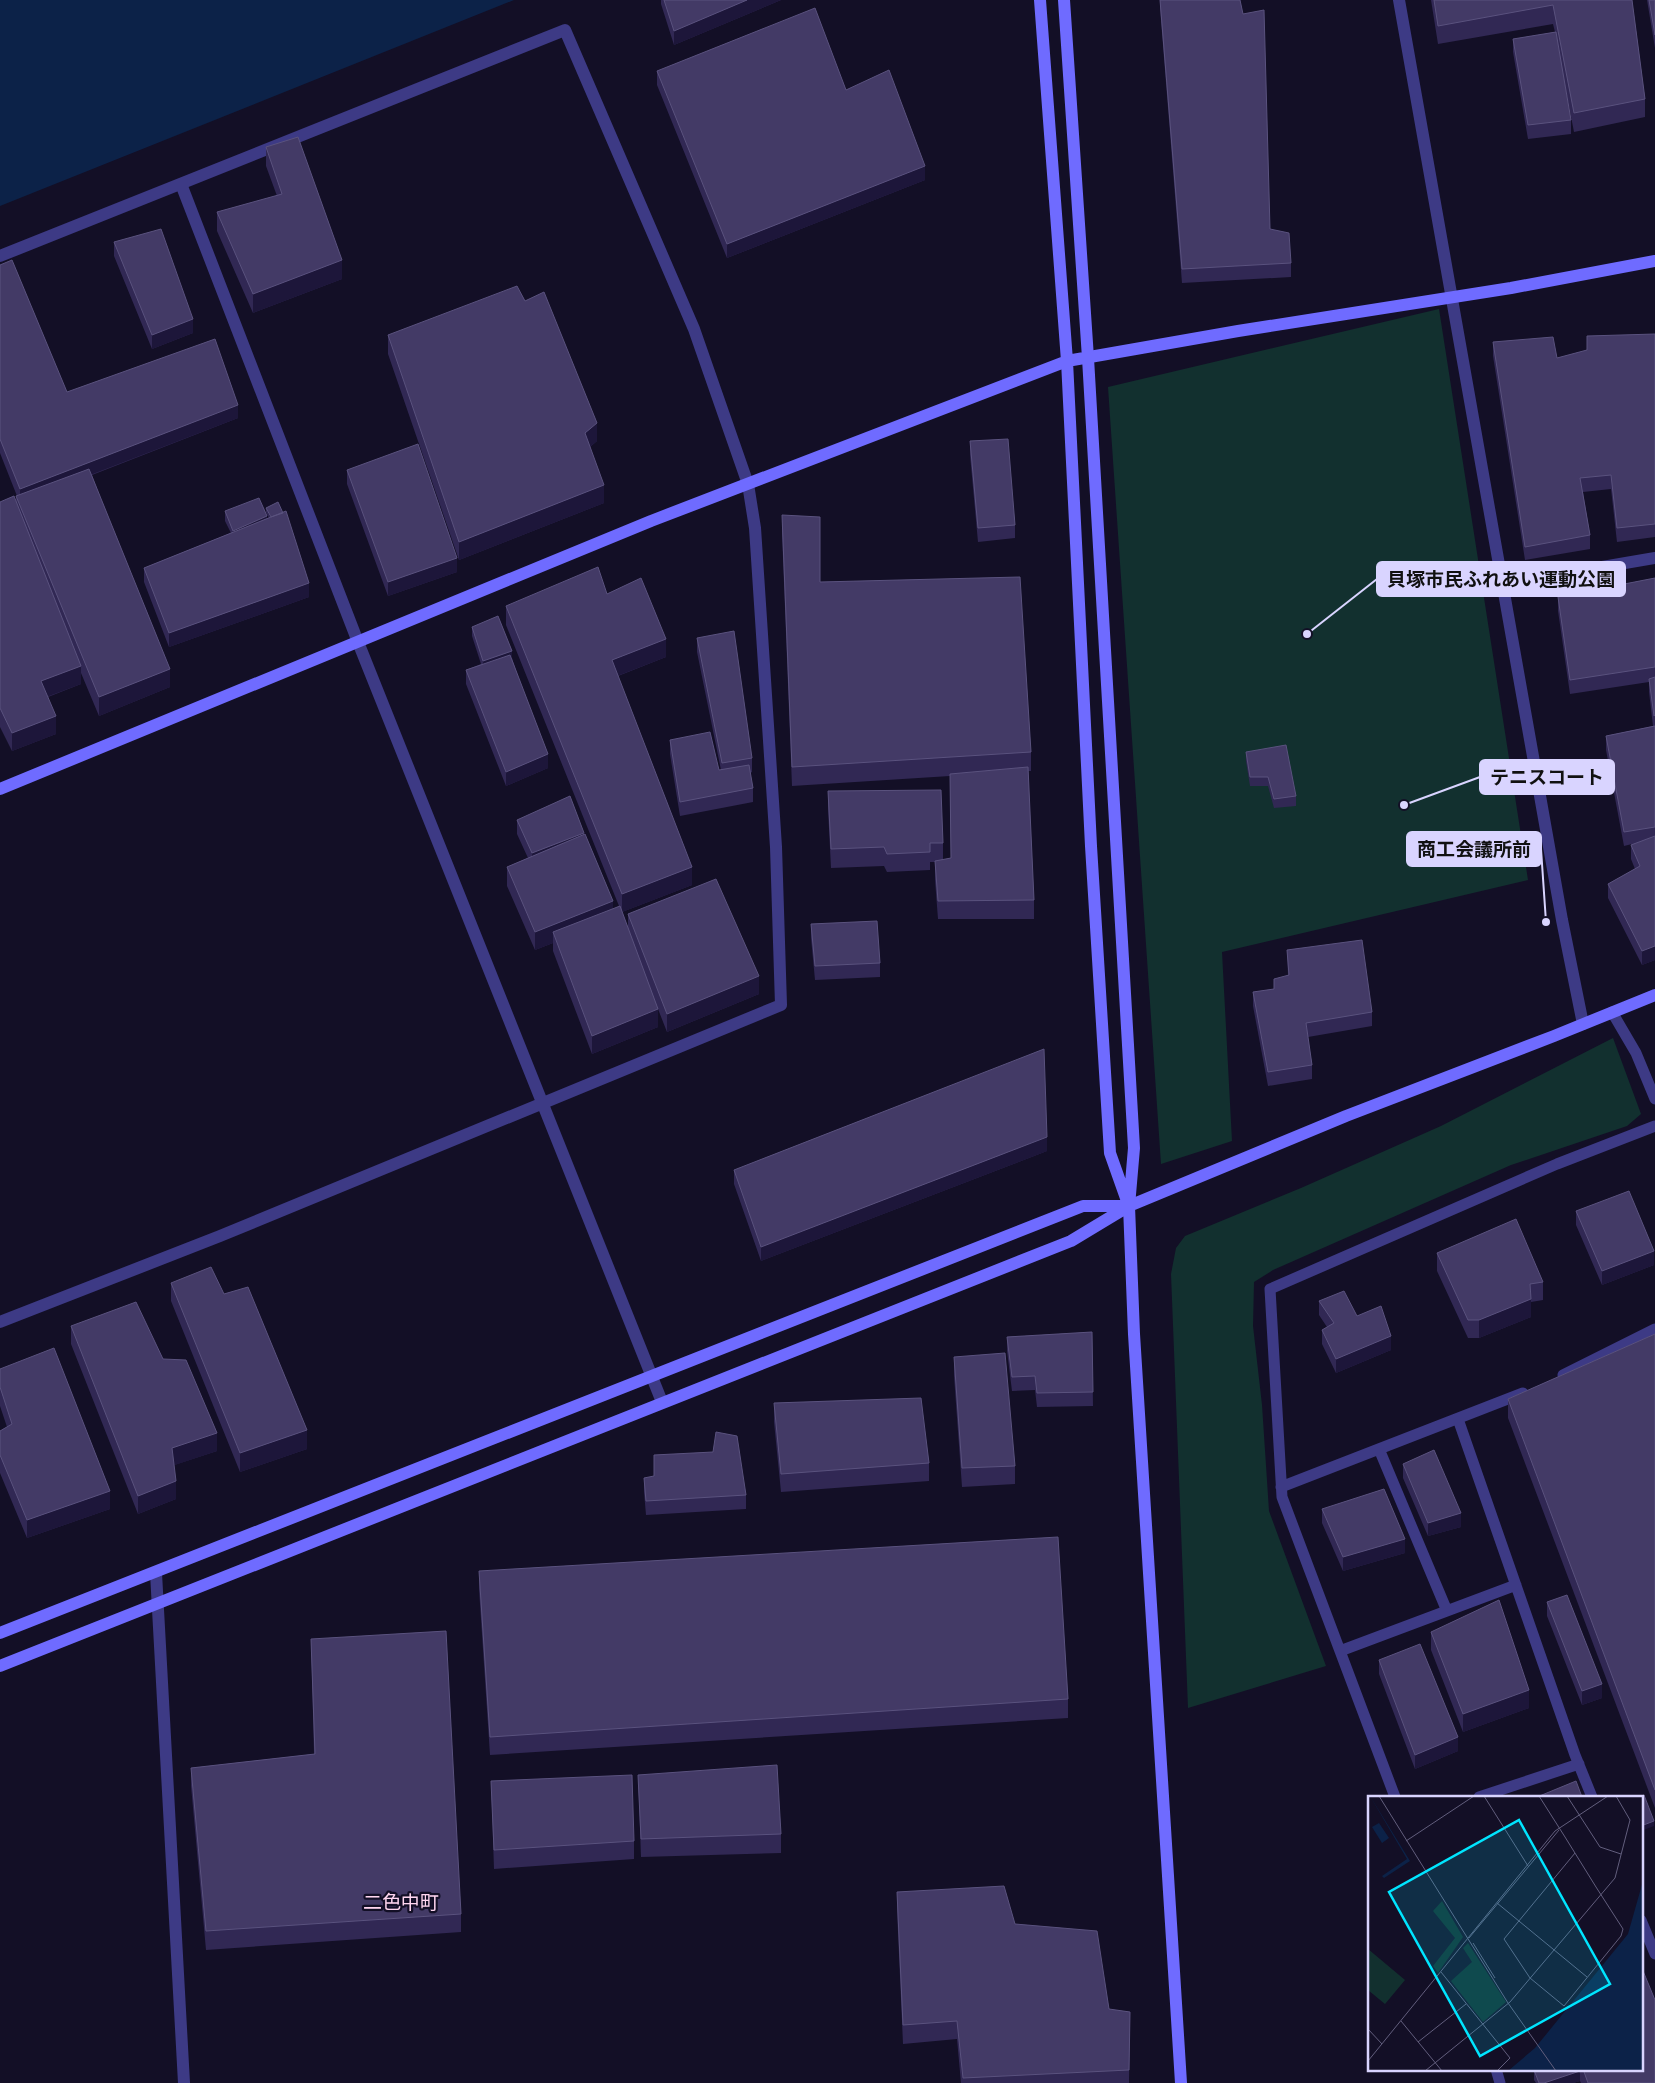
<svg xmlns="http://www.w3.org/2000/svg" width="1655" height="2083" font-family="Mulish,'Noto Sans JP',sans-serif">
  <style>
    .green { fill: #12302f }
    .water { fill: #0c2248 }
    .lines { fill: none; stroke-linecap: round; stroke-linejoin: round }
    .lane { stroke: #3d3a85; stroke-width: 11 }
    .street { stroke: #3d3a85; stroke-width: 12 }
    .secondary { stroke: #6f6bff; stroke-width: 12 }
    .wall { fill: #312854 }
    .shaded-wall { fill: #1d163a }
    .building { fill: #433a66; stroke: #5a527e }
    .labels { text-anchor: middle; stroke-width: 4.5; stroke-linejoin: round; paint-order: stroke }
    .neighbourhood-label { font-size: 19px; fill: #ffd6f0; stroke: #130f26 }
    .inset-road { fill: none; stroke: #625e7d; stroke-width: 1 }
    .view { fill: #00e5ff; fill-opacity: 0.15; stroke: #00e5ff; stroke-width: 2.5 }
    .inset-edge { fill: none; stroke: #d9d4ff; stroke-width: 2.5 }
    .leader { fill: none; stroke: #d9d4ff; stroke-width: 2 }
    .callout-dot { fill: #d9d4ff; stroke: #130f26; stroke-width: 2 }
    .callout { fill: #d9d4ff; stroke: #d9d4ff; stroke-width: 2 }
    .callout-label { font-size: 19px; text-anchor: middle; font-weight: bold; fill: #111 }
  </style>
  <rect width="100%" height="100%" fill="#130f26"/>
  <path class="green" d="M1439 309 1528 880 1222 952 1232 1141 1161 1164 1108 387Z
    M1613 1038 1641 1114 1627 1126 1511 1165 1273 1270 1254 1282 1253 1326 1262 1405 1269 1511 1326 1666 1188 1708 1171 1274 1176 1248 1185 1236 1301 1188 1441 1126Z"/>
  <path class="water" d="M0 0H514L0 206Z"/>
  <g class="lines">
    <path class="lane" d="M1612 1012 1636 1053 1655 1099
      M1563 1375 1655 1329
      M1458 1419 1575 1755 1592 1797
      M1379 1449 1447 1611
      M1281 1487 1523 1393
      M1340 1651 1516 1585
      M1395 1797 1282 1497 1270 1289 1557 1164 1655 1126
      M1479 1797 1579 1764
      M1641 1920 1655 1954
      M1496 2069 1500 2083"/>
    <path class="street" d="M1399 0 1562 920 1583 1024
      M181 184 358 642 662 1402
      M0 256 565 30 694 329 748 484 755 528 776 847 781 1005 220 1236 0 1322
      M1503 584 1655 558
      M156 1573 184 2083"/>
    <path class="secondary" d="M1040 0 1067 361 1091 846 1110 1153 1127 1201
      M1064 0 1088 358 1134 1148 1129 1206 1134 1334 1181 2083
      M0 789 651 521 1067 361 1238 331 1511 288 1655 261
      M0 1633 1083 1206H1129
      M0 1666 1071 1241 1129 1206 1346 1116 1554 1036 1655 995"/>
  </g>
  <path class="wall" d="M661 0H781L674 45 661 4Z
    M1160 0H1240L1270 229 1291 263V277L1182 283 1160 8Z
    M1431 0H1632L1645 99V117L1574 132 1562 70 1571 120V134L1528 139 1513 52V39L1555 32 1553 24 1438 44Z
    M1647 0H1655V48Z
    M657 71 846 90 925 180 727 258 657 85Z
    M266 147 342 279 253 313 217 231V212L277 196 266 166Z
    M114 242 193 333 152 349 114 256Z
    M0 265 67 392 238 418 92 475 170 687 99 716 81 673V684L48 697 56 734 12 751 0 727V502L16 501V496H17L0 453Z
    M525 301 597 441 590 447 604 503 459 560 388 354V335Z
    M1655 334V537L1617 542 1611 489 1583 492 1590 535V549L1525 560 1493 356V342L1557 358Z
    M970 441 1015 525V538L978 542 970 455Z
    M347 470 457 572 388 596 347 484Z
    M266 508 309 597 169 647 144 582V568L231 533 225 521V511L267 519 269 518 266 512Z
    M782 515 820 582 1031 752V771H1028L1034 900V919H938L935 880V862H930V870L887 872 884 866 831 868 828 809V791L943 843V860L951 858 950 776 792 786 782 533Z
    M1655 578V960L1642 965 1608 898V884L1635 869 1631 859V845L1632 844 1624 846 1606 750V736L1653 726 1649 692V682L1570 694 1558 611V597Z
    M607 594 666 657 618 676 692 885 622 912 628 928V914L759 994 667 1032 658 1009V1027L592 1054 553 951V943L535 950 507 886V867L528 858 517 834V820L584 834 613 909 619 906 506 625V606Z
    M472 627 512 658 548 768 506 786 466 684V670L481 664 472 636Z
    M697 638 752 758V772L750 773 753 788V802L680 816 670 754V740L719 770H721L697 652Z
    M1246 752 1296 796V806L1274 808 1268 786H1250L1246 761Z
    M811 924 880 963V977L815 980 811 938Z
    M1287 950 1372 1012V1026L1308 1037 1312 1065V1079L1268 1086 1253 1006V992L1274 989 1288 976Z
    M1047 1151 761 1261 734 1184V1170Z
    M1576 1211 1654 1265 1602 1285 1576 1225Z
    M1437 1253 1543 1282V1300L1531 1302V1317L1479 1338H1468L1437 1271Z
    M171 1283 224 1294 307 1449 240 1472 171 1301Z
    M1319 1301 1357 1316 1391 1350 1336 1373 1322 1344V1330L1327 1327 1319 1315Z
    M71 1326 163 1359 217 1451 174 1465 176 1499 138 1514 71 1344Z
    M1092 1332 1093 1406 1037 1407 1035 1390 1012 1391 1007 1351V1337Z
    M1655 1334V1808L1508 1418V1399Z
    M954 1357 1015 1466V1484L962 1487 954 1376Z
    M0 1369 110 1509 27 1538 0 1473V1431L7 1427 0 1406Z
    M774 1403 929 1463V1481L781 1492 774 1422Z
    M1403 1464 1461 1527 1428 1536 1403 1478Z
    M644 1478 746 1495V1509L646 1515 644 1492Z
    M1322 1509 1405 1553 1343 1571 1322 1523Z
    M479 1571 1068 1699V1718L490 1755 479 1589Z
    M1547 1602 1602 1698 1582 1705 1547 1616Z
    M1431 1632 1529 1708 1463 1732 1431 1650Z
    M311 1639 461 1914V1932L206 1950 191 1786V1768L314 1754Z
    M1379 1660 1458 1751 1415 1769 1379 1674Z
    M638 1775 781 1834V1853L641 1857Z
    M491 1781 634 1841V1859L494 1869Z
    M897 1892 1015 1924 1109 2009 1130 2012 1129 2083H961L957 2039 903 2044 897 1910Z
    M1537 2069H1641L1655 2083H1581L1580 2081 1573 2083H1536L1534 2080V2070Z"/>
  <path class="shaded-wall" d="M747 0H781L674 45V31Z
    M925 166V180L727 258V244Z
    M342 260V279L253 313V294Z
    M193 319V333L152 349V335Z
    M238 405V418L20 502V489Z
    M597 423V441L585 451V433Z
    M604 485V503L459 560V542Z
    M267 516V526L233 540V531Z
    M457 558V572L388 596V582Z
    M309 583V597L169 647V633Z
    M666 639V657L612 678V660Z
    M512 651V661L483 670V661Z
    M81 666V684L41 699V681Z
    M170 669V687L99 716V697Z
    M56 716V734L12 751V733Z
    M548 754V768L506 786V772Z
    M584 833V847L532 867V853Z
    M692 867V885L622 912V894Z
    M613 901V920L553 932V943L535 950V932Z
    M1655 946V960L1642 965V951Z
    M759 976V994L667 1032V1014Z
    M658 1009V1027L592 1054V1036Z
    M1047 1137V1151L761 1261V1247Z
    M1654 1251V1265L1602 1285V1271Z
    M1531 1299V1317L1479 1338V1320Z
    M1391 1336V1350L1336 1373V1359Z
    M307 1430V1449L240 1472V1453Z
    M217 1433V1451L172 1466V1448Z
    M176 1481V1499L138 1514V1496Z
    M110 1491V1509L27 1538V1520Z
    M1461 1513V1527L1428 1536V1523Z
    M1405 1539V1553L1343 1571V1557Z
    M1602 1684V1698L1582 1705V1691Z
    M1529 1690V1708L1463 1732V1714Z
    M1458 1737V1751L1415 1769V1755Z
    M1654 1821V1826L1641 1831V1826Z
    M1580 2071V2081L1573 2083H1544Z"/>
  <path class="building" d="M664 0H747L674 31Z
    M1160 0H1240L1243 14 1264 10 1270 229 1289 233 1291 263 1182 269Z
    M1434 0H1632L1645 99 1574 113 1553 5 1438 26Z
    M1649 0H1655V35Z
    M815 8 846 90 889 70 925 166 727 244 657 71Z
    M1556 32 1571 120 1528 125 1513 39Z
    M298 137 342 260 253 294 217 212 282 194 266 147Z
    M161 229 193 319 152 335 114 242Z
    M12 260 67 392 215 339 238 405 20 489 0 439V265Z
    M517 286 525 301 544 292 597 423 585 433 604 485 459 542 388 335Z
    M1655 334V524L1617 528 1611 475 1580 478 1590 535 1525 547 1493 342 1553 337 1557 358 1587 350V336Z
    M1008 439 1015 525 978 528 970 441Z
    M418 444 457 558 388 582 347 470Z
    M89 469 170 669 99 697 16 496Z
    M14 496 81 666 41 681 56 716 12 733 0 708V502Z
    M259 498 267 516 233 531 225 511Z
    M278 502 283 513 271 517 266 508Z
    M286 511 309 583 169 633 144 568Z
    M782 515 820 517V582L1020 577 1031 752 792 767Z
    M598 567 607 594 641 578 666 639 612 660 692 867 622 894 506 606Z
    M1655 578V667L1570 680 1558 597Z
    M498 616 512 651 483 661 472 627Z
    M734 631 752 758 722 763 697 638Z
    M510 655 548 754 506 772 466 670Z
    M1655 677V715L1654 716 1649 679Z
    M1655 726V827L1624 832 1606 736Z
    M710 732 719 770 749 765 753 788 680 802 670 740Z
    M1286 745 1296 796 1274 799 1268 777H1250L1246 752Z
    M1028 767 1034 900 938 901 935 861 951 858 950 774Z
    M941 790 943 843H930V852L887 854 884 847 831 849 828 791Z
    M570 796 584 833 532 853 517 820Z
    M585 834 613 901 535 932 507 867Z
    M1655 836V946L1642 951 1608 884 1640 866 1631 845Z
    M716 879 759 976 667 1014 628 914Z
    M620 906 658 1009 592 1036 553 932Z
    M877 921 880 963 815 966 811 924Z
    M1362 940 1372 1012 1306 1023 1312 1065 1268 1072 1253 992 1274 989V979L1289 975 1287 950Z
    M1044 1049 1047 1137 761 1247 734 1170Z
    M1629 1191 1654 1251 1602 1271 1576 1211Z
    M1516 1219 1543 1282 1530 1284 1531 1299 1479 1320H1468L1437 1253Z
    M211 1267 224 1294 248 1287 307 1430 240 1453 171 1283Z
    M1344 1291 1357 1316 1381 1306 1391 1336 1336 1359 1322 1330 1334 1323 1319 1301Z
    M136 1302 163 1359 186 1360 217 1433 172 1448 176 1481 138 1496 71 1326Z
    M1092 1332 1093 1392 1037 1393 1035 1376 1012 1377 1007 1337Z
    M1655 1334V1790L1508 1399Z
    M54 1348 110 1491 27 1520 0 1455V1431L12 1424 0 1387V1369Z
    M1005 1353 1015 1466 962 1468 954 1357Z
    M921 1398 929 1463 781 1474 774 1403Z
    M716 1432 737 1436 746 1495 646 1501 644 1478 654 1476V1455L713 1452Z
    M1434 1450 1461 1513 1428 1523 1403 1464Z
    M1384 1489 1405 1539 1343 1557 1322 1509Z
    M1058 1537 1068 1699 490 1737 479 1571Z
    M1567 1595 1602 1684 1582 1691 1547 1602Z
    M1499 1600 1529 1690 1463 1714 1431 1632Z
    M446 1631 461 1914 206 1931 191 1768 315 1754 311 1639Z
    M1420 1644 1458 1737 1415 1755 1379 1660Z
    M777 1765 781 1834 641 1839 638 1775Z
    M632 1775 634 1841 494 1850 491 1781Z
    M1576 1781 1582 1797H1537Z
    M1644 1795 1654 1821 1641 1826V1797H1640Z
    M1004 1886 1015 1924 1097 1931 1109 2009 1130 2012 1129 2070 963 2078 957 2021 903 2025 897 1892Z
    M1641 1966 1655 2000V2083H1588L1583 2069H1641Z
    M1537 2069H1580V2071L1544 2083H1539L1534 2070Z"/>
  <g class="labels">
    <g class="neighbourhood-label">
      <text x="401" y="1909">二色中町</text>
    </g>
  </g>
  <g transform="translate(1368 1796)">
    <rect width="275" height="275" fill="#130f26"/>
    <path d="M74 105 95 141 70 177 65 170 87 142 65 115ZM100 147 138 206 115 226 83 185 104 166 95 152ZM0 153 37 184 17 208 0 194Z" fill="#12302f"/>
    <path d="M2 0 42 65 16 82 14 80 39 63ZM11 27 21 42 14 47 4 31ZM275 85V275H140L167 252 260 138Z" fill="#0c2248"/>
    <path class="inset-road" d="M11 0 140 207 188 275M116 0 160 70M171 0 197 41 228 91 255 133 253 140 196 210 162 182 136 143 207 57M199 0 232 51 253 58M38 45 106 0M129 107 219 181M101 142 191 34M105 147 127 182M73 176 142 262 129 275M33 225 74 275M0 233 14 248M50 246 98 208M0 265 187 35 240 0M57 275 142 206 247 82 262 24 248 0"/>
    <path class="view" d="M151 24 242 188 112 260 21 96Z"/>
    <rect width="275" height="275" class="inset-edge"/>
  </g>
  <path class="leader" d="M1307 634L1377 579M1404 805L1480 777M1546 922L1541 849"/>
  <g class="callout-dot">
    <circle cx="1307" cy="634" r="5"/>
    <circle cx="1404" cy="805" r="5"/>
    <circle cx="1546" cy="922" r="5"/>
  </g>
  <g class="callout">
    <rect x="1377" y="562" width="248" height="34" rx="5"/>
    <rect x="1480" y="760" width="134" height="34" rx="5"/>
    <rect x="1407" y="832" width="134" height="34" rx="5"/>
  </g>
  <g class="callout-label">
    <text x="1501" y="586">貝塚市民ふれあい運動公園</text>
    <text x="1547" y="784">テニスコート</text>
    <text x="1474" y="856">商工会議所前</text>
  </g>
</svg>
